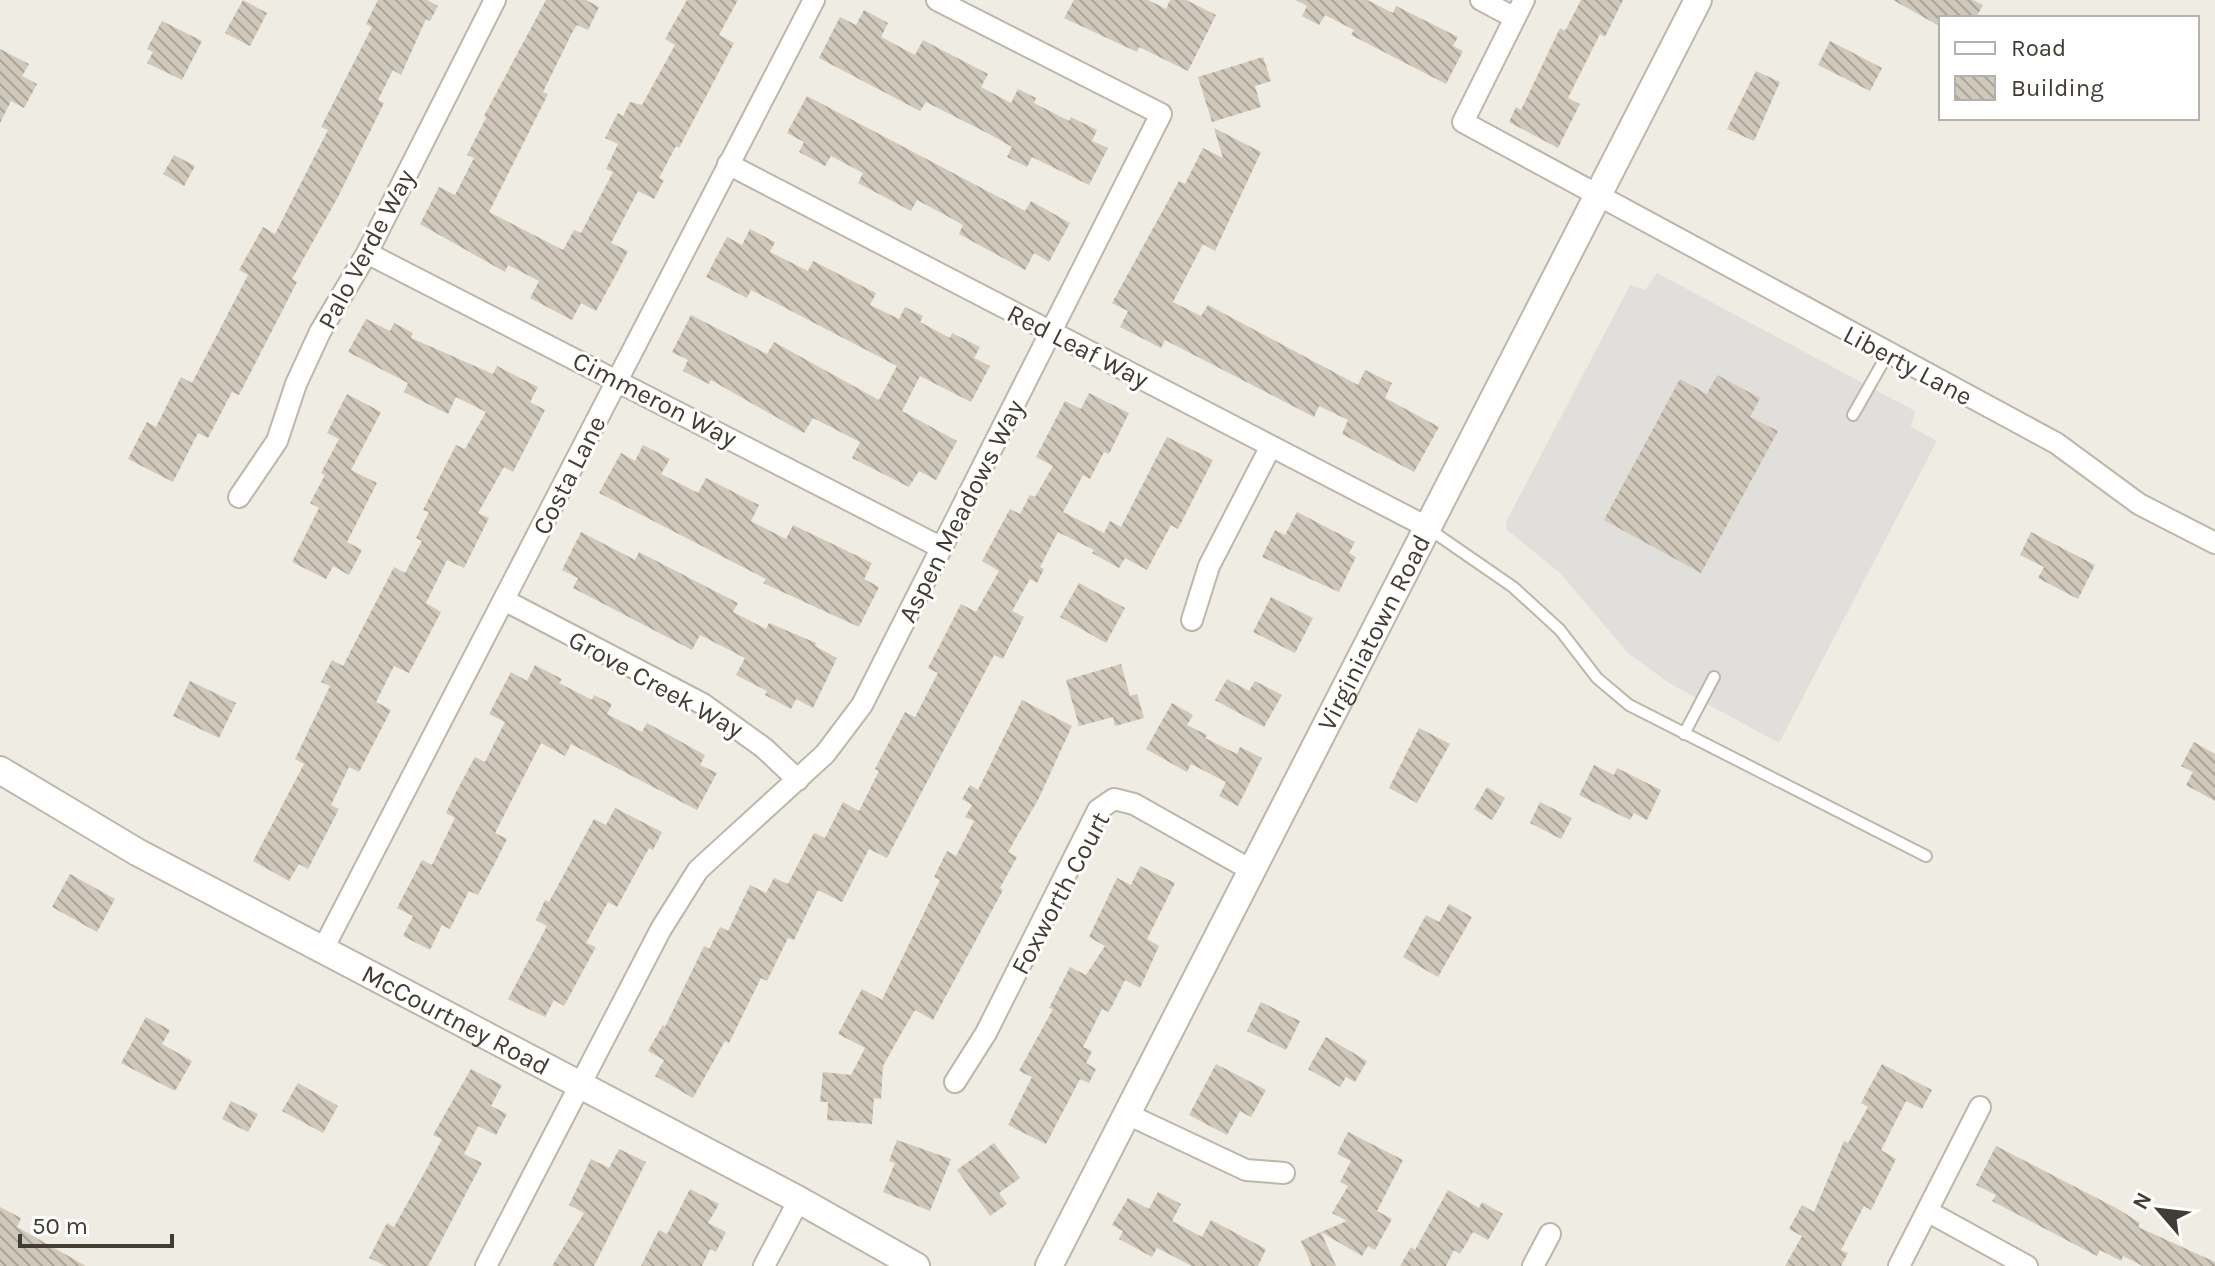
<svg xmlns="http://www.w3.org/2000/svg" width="2215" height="1266" font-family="Karla,sans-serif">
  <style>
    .parking { fill: #e0dfdb }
    .building { fill: url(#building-back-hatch) }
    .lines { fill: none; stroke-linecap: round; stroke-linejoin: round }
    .service-casing { stroke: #bdb7aa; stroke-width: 14 }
    .minor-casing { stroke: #bdb7aa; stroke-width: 24 }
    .tertiary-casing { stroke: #bdb7aa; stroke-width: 30 }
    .service { stroke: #fff; stroke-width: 10 }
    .minor { stroke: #fff; stroke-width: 20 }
    .tertiary { stroke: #fff; stroke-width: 26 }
    .labels { text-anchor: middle; stroke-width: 6; stroke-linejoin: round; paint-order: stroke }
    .street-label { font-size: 26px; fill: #413c34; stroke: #fff }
  </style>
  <defs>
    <pattern id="building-back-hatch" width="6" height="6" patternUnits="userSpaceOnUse" patternTransform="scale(2)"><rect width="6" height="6" fill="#d0c8ba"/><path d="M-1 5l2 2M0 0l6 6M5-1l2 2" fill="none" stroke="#aaa498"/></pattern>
  </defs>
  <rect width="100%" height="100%" fill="#efece3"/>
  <path class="parking" d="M1657 273 1915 411 1911 427 1937 441 1779 743 1669 683 1629 654 1560 573 1506 529V522L1630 285 1645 290Z"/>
  <path class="building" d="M243 0 267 13 250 46 225 33Z
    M378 0H427L438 6 430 21 426 19 401 75 393 70 378 100 384 103 338 197 292 279 297 282 239 395 232 392 208 438 198 433 173 482 128 459 147 422 156 427 181 377 192 383 248 275 239 270 263 227 275 234 328 130 321 127 372 27 366 24Z
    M546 0H586L599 7 588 30 577 25 573 31 543 92 548 94 489 212 563 250 574 230 581 233 613 172 606 169 618 144 605 138 618 113 623 116 630 102 642 105 675 45 665 39 687 0H738L719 35 734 43 679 148 676 146 659 178 664 180 654 199 638 191 611 243 628 251 618 271 596 311 581 303 572 320 530 298 539 281 508 265 505 272 420 224 439 187 455 195 474 158 467 155 486 118 484 116Z
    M1074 0H1148L1166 9 1170 0H1186L1216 15 1188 71 1139 47 1137 52 1064 18Z
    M1296 0H1367L1393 13 1396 6 1458 37 1453 46 1463 51 1446 84 1351 35 1354 30 1325 15 1319 25 1302 16 1307 6Z
    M1581 0H1623L1605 37 1600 34 1568 98 1580 104 1558 148 1509 122 1516 107 1521 110 1560 28 1565 31Z
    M1893 0H1973L1983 5 1976 18H1941V27Z
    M864 10 888 23 881 37 915 55 923 40 988 74 981 87 1011 103 1018 89 1036 98 1034 103 1069 121 1071 117 1097 130 1092 141 1108 148 1089 185 1032 157 1027 167 1007 157 1012 147 993 136 926 102 920 111 819 58 840 17 856 25Z
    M162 21 202 41 182 80 147 63 153 52 147 49Z
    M1830 41 1882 68 1870 91 1818 65Z
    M0 49 29 64 22 76 37 84 24 108 11 101 0 123Z
    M1263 57 1271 81 1255 86 1261 107 1212 122 1198 77Z
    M1756 71 1780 82 1754 141 1727 129Z
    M807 96 1025 211 1031 201 1070 223 1049 262 1034 253 1025 270 959 234 963 225 947 216 917 200 911 211 858 183 863 173 831 156 825 166 799 152 804 142 787 133Z
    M1214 128 1261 152 1215 251 1203 244 1173 302 1201 316 1208 305 1358 385 1365 370 1392 383 1385 398 1439 427 1414 472 1342 434 1348 420 1319 406 1314 417 1165 340 1161 348 1120 327 1128 311 1112 303 1179 181 1185 184 1203 148 1223 158Z
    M174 155 195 166 184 186 163 174Z
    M750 229 775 242 770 252 808 271 813 261 876 293 870 305 899 319 905 307 923 316 920 322 950 338 952 333 980 347 974 358 990 366 971 402 920 376 902 411 957 441 936 480 919 471 909 487 852 458 860 442 813 418 804 433 711 380 709 384 683 371 688 360 672 352 691 315 767 354 774 342 879 400 897 366 751 290 747 298 706 277 727 237 742 245Z
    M366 319 390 331 394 323 413 333 411 338 493 374 497 366 538 387 530 402 545 410 513 472 504 467 478 513 489 518 464 568 447 560 426 603 441 612 409 673 394 666 376 702 391 710 359 772 349 767 331 805 339 809 308 869 299 864 289 881 253 861 304 764 295 759 330 686 321 682 332 660 343 666 394 567 405 573 422 541 416 538 429 512 423 510 456 445 465 449 486 412 456 397 448 414 404 392 408 383 348 352Z
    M1717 375 1760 398 1750 417 1778 431 1701 573 1604 520 1680 379 1707 394Z
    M1089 393 1129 413 1109 454 1104 452 1090 479 1083 475 1063 512 1104 533 1110 521 1121 527 1167 437 1213 460 1178 529 1171 525 1147 570 1125 558 1119 568 1092 553 1094 550 1058 532 1040 567 1044 569 1037 583 1030 579 1012 611 1024 617 1003 659 994 655 887 858 869 849 842 902 818 890 794 940 788 938 767 981 761 978 729 1043 725 1041 693 1098 655 1076 664 1060 648 1051 663 1025 665 1027 704 946 709 949 720 927 728 931 750 885 766 893 774 878 788 884 814 833 825 838 843 802 859 811 879 771 875 769 905 712 915 717 938 673 928 668 961 604 976 612 999 571 982 561 1010 509 1020 514 1030 495 1035 497 1053 466 1036 457 1065 401 1081 409Z
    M347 394 381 412 351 470 377 483 347 542 362 550 349 575 333 566 326 579 292 562 319 508 310 503 325 475 321 473 339 439 327 433Z
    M643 445 670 459 661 474 698 493 706 478 759 505 751 521 786 539 793 525 872 563 864 579 879 587 859 627 763 583 766 579 599 493 621 453 635 461Z
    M1297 512 1355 542 1349 553 1356 557 1339 592 1262 557 1275 530 1285 535Z
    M581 532 635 560 639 552 738 603 733 612 766 629 769 623 816 643 815 646 837 658 813 708 796 699 791 709 765 695 767 691 736 675 745 658 700 635 692 650 573 588 578 578 562 570Z
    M2031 532 2095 565 2078 599 2038 578 2044 567 2020 555Z
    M1079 583 1125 608 1106 643 1060 617Z
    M1271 597 1313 618 1295 653 1253 632Z
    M1121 664 1130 696 1137 694 1144 718 1115 726 1113 717 1079 726 1066 680Z
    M535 665 562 679 559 683 592 700 594 695 612 704 607 714 642 732 647 723 705 755 700 765 717 773 697 810 571 744 565 756 541 743 495 833 507 839 495 863 478 895 469 891 450 929 442 925 430 950 403 936 413 916 397 908 422 860 432 865 455 818 446 813 455 794 475 757 485 762 505 722 489 714 511 672 527 681Z
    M1227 679 1249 691 1255 681 1282 695 1264 727 1215 700Z
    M190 681 236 703 219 738 173 716Z
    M1022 700 1072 726 1039 798 1008 852 1017 857 1000 888 1003 890 933 1020 915 1010 902 1032 883 1066 881 1099 874 1098 872 1124 827 1120 828 1102H820L823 1072 851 1075 865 1048 838 1034 862 989 882 1000 940 880 934 877 947 851 956 856 974 821 965 817 972 805 962 799 970 785 978 790Z
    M1172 703 1193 715 1187 725 1207 735 1205 738 1237 754 1240 747 1262 758 1238 806 1219 796 1226 782 1191 764 1187 772 1146 749Z
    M1419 728 1450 744 1417 803 1389 788Z
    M2194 742 2215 754V801L2186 785 2193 772 2181 766Z
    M1594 765 1614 775 1617 768 1661 790 1647 820 1634 813 1630 820 1579 795Z
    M1487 787 1505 798 1492 820 1474 809Z
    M1540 802 1572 818 1561 839 1530 823Z
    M615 808 662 832 653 850 649 848 617 907 608 902 586 943 596 947 564 1006 554 1000 545 1017 508 999 547 926 536 920 545 900 549 902 594 819 606 825Z
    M1140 866 1175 883 1147 939 1159 946 1140 988 1125 980 1109 1012 1102 1009 1083 1047 1092 1051 1086 1063 1096 1069 1089 1083 1080 1079 1046 1144 1008 1125 1032 1077 1019 1071 1053 1009 1049 1008 1070 967 1086 975 1105 946 1089 937 1117 878 1131 885Z
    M70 874 115 899 97 932 52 907Z
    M1449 904 1472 917 1438 977 1403 957 1426 915 1439 922Z
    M1261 1002 1300 1021 1286 1050 1247 1031Z
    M146 1017 170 1030 162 1044 192 1061 175 1091 121 1063Z
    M1326 1037 1367 1061 1355 1082 1346 1077 1340 1087 1308 1069Z
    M1216 1064 1266 1090 1251 1117 1240 1111 1227 1135 1189 1115Z
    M1882 1064 1932 1090 1922 1109 1906 1101 1881 1150 1896 1159 1871 1210 1864 1206 1841 1250 1848 1253 1841 1266H1785L1802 1236 1789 1229 1802 1205 1814 1212 1844 1141 1848 1143 1868 1107 1861 1103Z
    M471 1069 502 1085 491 1106 507 1114 496 1135 478 1126 464 1154 482 1163 428 1266H386L369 1258 387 1223 394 1227 427 1168 442 1139 433 1135Z
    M298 1083 338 1106 323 1133 282 1111Z
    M231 1101 258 1114 248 1132 222 1119Z
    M1348 1132 1403 1160 1377 1211 1392 1219 1375 1250 1368 1246 1362 1256 1321 1232 1347 1221 1332 1213 1348 1186 1340 1182 1351 1161 1337 1154Z
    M897 1140 951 1159 930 1211 883 1192 895 1163 889 1161Z
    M994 1143 1020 1178 999 1193 1007 1204 990 1216 957 1170Z
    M1996 1146 2118 1209 2140 1223 2138 1227 2215 1262V1266H2143L2123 1256 2121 1261 2100 1250 2097 1256 1992 1201 1996 1195 1976 1185Z
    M619 1149 646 1162 594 1266H552L584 1213 569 1205 591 1159 609 1168Z
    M690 1189 719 1204 708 1223 726 1232 716 1252 710 1249 702 1266H641L659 1230 667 1234Z
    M1448 1190 1479 1208 1482 1202 1503 1214 1488 1240 1473 1232 1460 1254 1454 1250 1446 1266H1400L1411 1247 1415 1250Z
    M1158 1192 1181 1204 1172 1221 1202 1237 1211 1220 1266 1249 1258 1266H1192L1157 1248 1152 1257 1119 1239 1123 1231 1112 1225 1128 1198 1149 1209Z
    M0 1207 21 1218 17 1227 86 1266H0Z
    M1321 1232 1336 1266H1312L1301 1241Z"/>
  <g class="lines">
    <g class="service-casing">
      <path id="service" d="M1853 415 1887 355
        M1429 529 1513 587 1560 630 1597 678 1629 705 1926 856
        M1684 734 1714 677"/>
    </g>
    <g class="minor-casing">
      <path id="minor" d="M1481 0 1515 18
        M1524 0 1463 122 2056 443 2139 504 2215 543
        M728 164 1427 527
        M367 253 942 548
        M239 497 277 441 296 384 320 332 367 253 495 0
        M504 600 703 704 764 748 798 780
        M1192 620 1209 566 1271 446
        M323 949 814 0
        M955 1082 986 1033 1098 810 1114 799 1134 804 1251 870
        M1127 1114 1246 1170 1284 1173
        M1927 1211 2027 1266
        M486 1266 661 929 698 870 825 754 862 705 1161 114 937 0
        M764 1266 799 1200
        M1533 1266 1550 1234
        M1899 1266 1980 1107"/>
    </g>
    <g class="tertiary-casing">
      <g id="tertiary">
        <path id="s1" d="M0 770 137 852 799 1200 916 1266"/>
        <path id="s2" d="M1049 1266 1698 0"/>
      </g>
    </g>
    <use href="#service" class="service"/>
    <use href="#minor" class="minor"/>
    <use href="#tertiary" class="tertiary"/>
  </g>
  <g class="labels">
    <g class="street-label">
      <text transform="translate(366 249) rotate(-62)" y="9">Palo Verde Way</text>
      <text transform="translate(1078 346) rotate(27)" y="9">Red Leaf Way</text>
      <text transform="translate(1908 365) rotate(28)" y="9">Liberty Lane</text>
      <text transform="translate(655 399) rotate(27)" y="9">Cimmeron Way</text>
      <text transform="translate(569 475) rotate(-63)" y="9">Costa Lane</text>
      <text transform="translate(961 511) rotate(-63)" y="9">Aspen Meadows Way</text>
      <text dy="9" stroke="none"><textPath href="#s2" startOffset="712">Virginiatown Road</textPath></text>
      <text transform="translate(656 684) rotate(29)" y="9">Grove Creek Way</text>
      <text transform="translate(1060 893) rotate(-62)" y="9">Foxworth Court</text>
      <text dy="9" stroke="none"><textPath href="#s1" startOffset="520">McCourtney Road</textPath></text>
    </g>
  </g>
  <rect x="1939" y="16" width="260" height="104" fill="#ffffff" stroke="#b3b1ae" stroke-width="2"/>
  <rect x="1955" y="42" width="40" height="12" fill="#ffffff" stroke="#b3b1ae" stroke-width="2"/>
  <text x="2011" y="56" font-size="24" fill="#413c34">Road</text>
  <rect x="1955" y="76" width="40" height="24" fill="url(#building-back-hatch)" stroke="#b3b1ae" stroke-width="2"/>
  <text x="2011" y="96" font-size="24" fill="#413c34">Building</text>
  <g transform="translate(2159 1210) rotate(298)" stroke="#ffffff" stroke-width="6" paint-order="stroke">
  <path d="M0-6L14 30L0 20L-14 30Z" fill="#413c34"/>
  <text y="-12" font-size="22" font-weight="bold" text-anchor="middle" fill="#413c34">N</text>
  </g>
  <path d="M20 1234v12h152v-12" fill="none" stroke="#413c34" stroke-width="4"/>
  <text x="32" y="1234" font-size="24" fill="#413c34" stroke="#ffffff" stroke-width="6" paint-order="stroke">50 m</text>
</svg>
